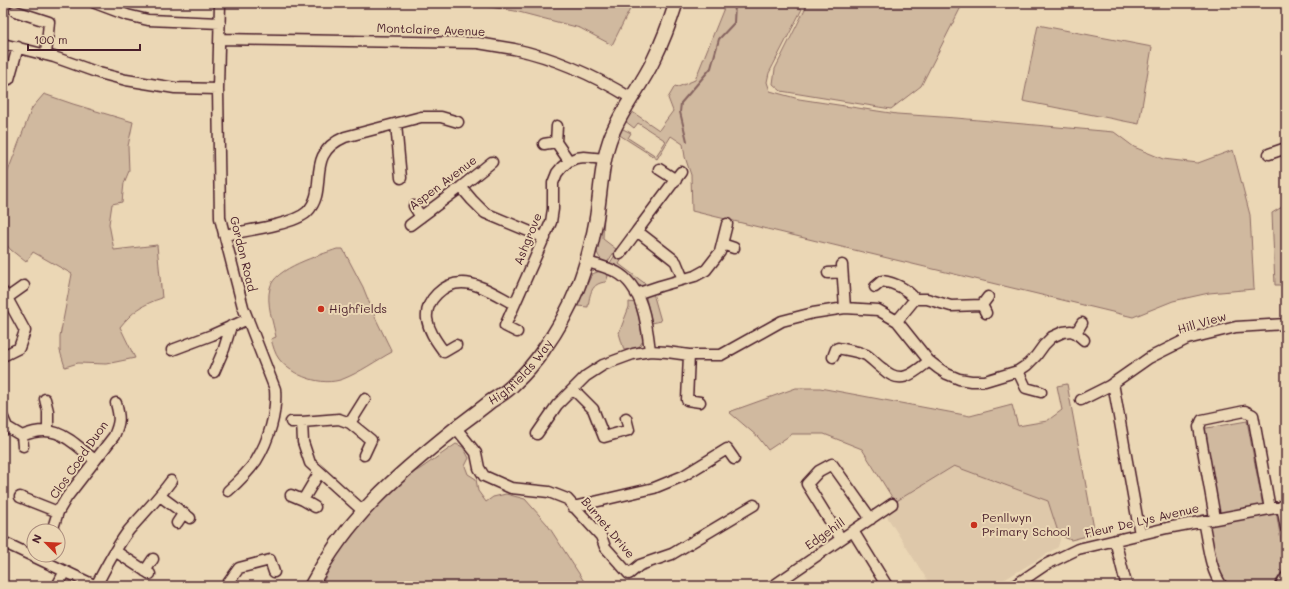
<svg xmlns="http://www.w3.org/2000/svg" width="1289" height="589" font-family="Mali,sans-serif">
  <style>
    .built { fill: #dec8aa }
    .green { fill: #d0b99f; stroke: #8d6c65 }
    .lines { fill: none; stroke-linecap: round; stroke-linejoin: round }
    .stream { stroke: #85635f; stroke-width: 2 }
    .minor-casing { stroke: #4a1f2b; stroke-width: 13 }
    .major-casing { stroke: #4a1f2b; stroke-width: 16 }
    .minor { stroke: #ebd7b5; stroke-width: 10 }
    .major { stroke: #ebd7b5; stroke-width: 13 }
    .poi-dot { fill: #c8321e; stroke: #ebd7b5; stroke-width: 1.5 }
    .labels { text-anchor: middle; stroke-width: 4; stroke-linejoin: round; paint-order: stroke }
    .street-label { font-size: 12px; fill: #4a1f2b; stroke: #ebd7b5 }
    .poi-label { font-size: 12px; fill: #4a1f2b; stroke: #ebd7b5; text-anchor: start }
  </style>
  <rect width="100%" height="100%" fill="#ebd7b5"/>
  <filter id="ink" filterUnits="userSpaceOnUse"><feTurbulence type="fractalNoise" baseFrequency=".025" numOctaves="2"/><feDisplacementMap in="SourceGraphic" scale="8" xChannelSelector="R" yChannelSelector="G"/><feConvolveMatrix kernelMatrix="1 2 1 2 8 2 1 2 1" color-interpolation-filters="sRGB"/></filter>
  <g filter="url(#ink)">
    <path class="built" d="M954 466 1048 501 1059 535 1061 536 1058 547 994 586H931L886 515 883 509Z"/>
    <path class="green" d="M465 3H633L612 45 580 28 515 11Z
      M726 3H785L802 9 769 73 767 82 770 91 799 99 897 114 956 118 1114 132 1134 147 1163 159 1198 163 1233 150 1250 215 1254 289 1209 293 1173 301 1133 317 692 211 691 175 685 157 683 144 671 136 657 159 618 134 621 128 631 133 628 138 656 156 666 141 638 123 634 128 625 121 631 111 659 130 673 111 668 98 675 86 678 87 695 80Z
      M808 3H963L921 86 891 109 781 91 773 84 775 69Z
      M1038 25 1152 47 1139 124 1023 101Z
      M44 94 73 104 133 122 128 146 129 171 124 183 122 202 112 204 109 224 114 250 157 245 162 298C143 304 132 312 120 327L135 358 106 364 78 363 65 367 60 351V336L72 274 33 252 26 262 11 250 3 241V184L32 108Z
      M1286 198V285H1275L1272 213 1282 207Z
      M604 214 603 239 616 249 607 263C601 260 599 258 597 252Z
      M337 249H343L363 287 375 317 392 352C377 360 359 373 343 379 322 387 292 376 279 359 275 354 273 346 271 339L276 337C273 322 266 303 270 288 274 268 320 255 337 249Z
      M615 255 622 259 619 264 647 285C634 288 634 280 627 273 622 268 616 266 610 263Z
      M600 271 608 276 606 282C591 283 590 294 588 307L577 306 592 274Z
      M653 293 661 321 652 323 646 298 648 295Z
      M629 302 635 303 639 318 643 341 638 348 624 350 619 333 629 307Z
      M1067 384 1095 534 1071 540 1059 535 1048 501 954 466 895 502 862 449 824 434H792L768 450 758 437 729 412 796 388H820L970 416 1012 405 1018 426 1047 421 1062 410 1057 386Z
      M1247 421 1263 507 1217 515 1201 429Z
      M456 444 463 447 469 458 465 466 468 474 476 479 478 491 486 502 493 497 506 494 525 499 547 524 587 586H321L331 566 354 529 405 477 420 469Z
      M1276 511 1285 565 1279 578 1272 586H1225L1218 578 1205 522Z"/>
    <g class="lines">
      <path class="stream" d="M687 141 680 112 681 103 711 68 719 39 734 23 735 3"/>
      <g class="minor-casing">
        <path id="minor" d="M95 3 127 15 148 20 220 23
          M220 3 218 89 220 218 243 307 275 389C277 413 269 440 256 461 248 472 238 482 228 491
          M15 11 49 22 46 55
          M220 39 478 43C490 45 502 47 514 49 556 58 595 76 631 98
          M3 44 54 57 99 73 126 80 175 88 218 89
          M9 79 18 47
          M396 124 401 178
          M557 126 556 142 569 161
          M544 144 556 142
          M1269 154 1286 148
          M659 169 676 180
          M681 172 637 231 673 259 676 262 683 279
          M461 187 472 200 485 213 545 238
          M414 206 421 217
          M410 225 461 187 492 162
          M224 235C243 231 293 225 307 212 330 189 303 155 345 137L421 117H441L458 122
          M722 244 734 248
          M620 254 637 231
          M587 262C597 265 607 267 616 272 643 286 647 325 650 351
          M842 265 845 308
          M828 273 842 272
          M875 287 882 281C896 283 906 288 915 299H927L951 306 982 305
          M3 292 7 298 25 331 19 348 3 356
          M636 294 660 286 695 276 706 270 720 252 727 224
          M7 298 24 286
          M986 313 982 305 988 297
          M897 321 915 299
          M517 332 505 326 551 222 553 209V183L557 173 562 167 569 161 576 158 584 157 605 159
          M1076 333 1082 323
          M456 345 444 352C437 342 429 332 427 319 425 300 444 283 462 283 480 283 498 296 514 304
          M172 350 212 335 248 319
          M689 355 687 400 700 402
          M833 357 836 349 838 348C847 350 857 351 866 355 872 359 877 365 883 369 901 386 914 373 929 361
          M1018 371 1026 388 1041 392
          M214 372 224 349 231 326
          M1113 383 1140 534
          M573 389 593 409 604 437 629 430 626 418
          M45 399 48 411V431
          M1081 400 1109 386 1149 358 1187 339 1236 327 1286 324
          M3 418 7 427 22 436
          M291 422H302
          M350 423 365 399
          M456 428 476 453 479 468 484 476 511 488 549 492 567 499 601 536 605 547 629 574 640 565 672 554 754 505
          M537 434 557 405 586 376 603 365 633 354 650 351 667 352 689 355H721L782 321 813 313 845 308 878 310 897 321 929 361 938 368 947 374 959 379 971 381H985L1018 371 1027 365 1036 356 1044 345 1052 337 1063 332 1071 331 1076 333 1084 340
          M23 446 22 436C57 422 69 440 95 460
          M291 495 303 500
          M160 496 190 518
          M20 497 58 512
          M1282 506 1286 528
          M315 507 303 500 319 473
          M573 507 654 488 683 476 727 449 734 459
          M363 511 310 463 303 442 302 422 339 419 350 423 371 440 364 455
          M1215 518 1199 427 1202 420 1245 411 1253 415 1270 509
          M1203 521C1208 542 1209 568 1222 586
          M177 523 183 514
          M52 531 58 512 67 497 114 436C120 422 120 418 116 403
          M853 531 887 586
          M841 539 807 484 819 471 832 464 871 519
          M1115 540 1124 576 1127 586
          M3 542 96 586
          M115 551 150 574
          M145 571 153 559
          M57 586 65 571
          M96 586C106 567 116 547 129 530 143 514 158 499 171 481
          M226 586 239 568 270 560 274 572
          M773 586 892 504
          M1014 586 1045 565 1078 549 1167 528 1286 506
          M1280 586 1286 577"/>
      </g>
      <g class="major-casing">
        <g id="major">
          <path id="s1" d="M311 586C348 516 397 475 457 427 469 418 480 410 491 401 499 396 508 391 514 384 525 374 536 361 544 349 573 308 587 270 596 221 601 192 601 161 612 134 623 107 642 85 654 59 663 41 670 22 676 3"/>
        </g>
      </g>
      <use href="#minor" class="minor"/>
      <use href="#major" class="major"/>
    </g>
  </g>
  <g class="poi-dot">
    <circle cx="321" cy="309" r="4"/>
    <circle cx="974" cy="525" r="4"/>
  </g>
  <g class="labels">
    <g class="street-label">
      <text transform="translate(431 30) rotate(2)" y="4">Montclaire Avenue</text>
      <text transform="translate(443 183) rotate(-37)" y="4">Aspen Avenue</text>
      <text transform="translate(528 239) rotate(-68)" y="4">Ashgrove</text>
      <text transform="translate(243 254) rotate(76)" y="4">Gordon Road</text>
      <text transform="translate(1202 323) rotate(-16)" y="4">Hill View</text>
      <text dy="4" stroke="none"><textPath href="#s1" startOffset="302">Highfields Way</textPath></text>
      <text transform="translate(79 460) rotate(-55)" y="4">Clos Coed Duon</text>
      <text transform="translate(1142 521) rotate(-13)" y="4">Fleur De Lys Avenue</text>
      <text transform="translate(608 528) rotate(50)" y="4">Burnet Drive</text>
      <text transform="translate(825 534) rotate(-35)" y="4">Edgehill</text>
    </g>
    <g class="poi-label">
      <text x="329" y="313">Highfields</text>
      <text x="982" y="522">Penllwyn<tspan x="982" dy="14">Primary School</tspan></text>
    </g>
  </g>
  <rect width="1289" height="589" fill="none" stroke="#ebd7b5" stroke-width="16"/>
  <rect x="8" y="8" width="1273" height="573" fill="none" stroke="#4a1f2b" stroke-width="1.5" filter="url(#ink)"/>
  <g transform="translate(46 543) rotate(294)"><circle r="19" fill="#ebd7b5" stroke="#ab8d7e"/>
  <path d="M0-3L7 15L0 10L-7 15Z" fill="#c8321e"/>
  <text y="-6" font-size="11" font-weight="bold" text-anchor="middle" fill="#4a1f2b">N</text>
  </g>
  <path d="M28 44v6h112v-6" fill="none" stroke="#4a1f2b" stroke-width="2"/>
  <text x="34" y="44" font-size="12" fill="#4a1f2b" stroke="#ebd7b5" stroke-width="3" paint-order="stroke">100 m</text>
</svg>
